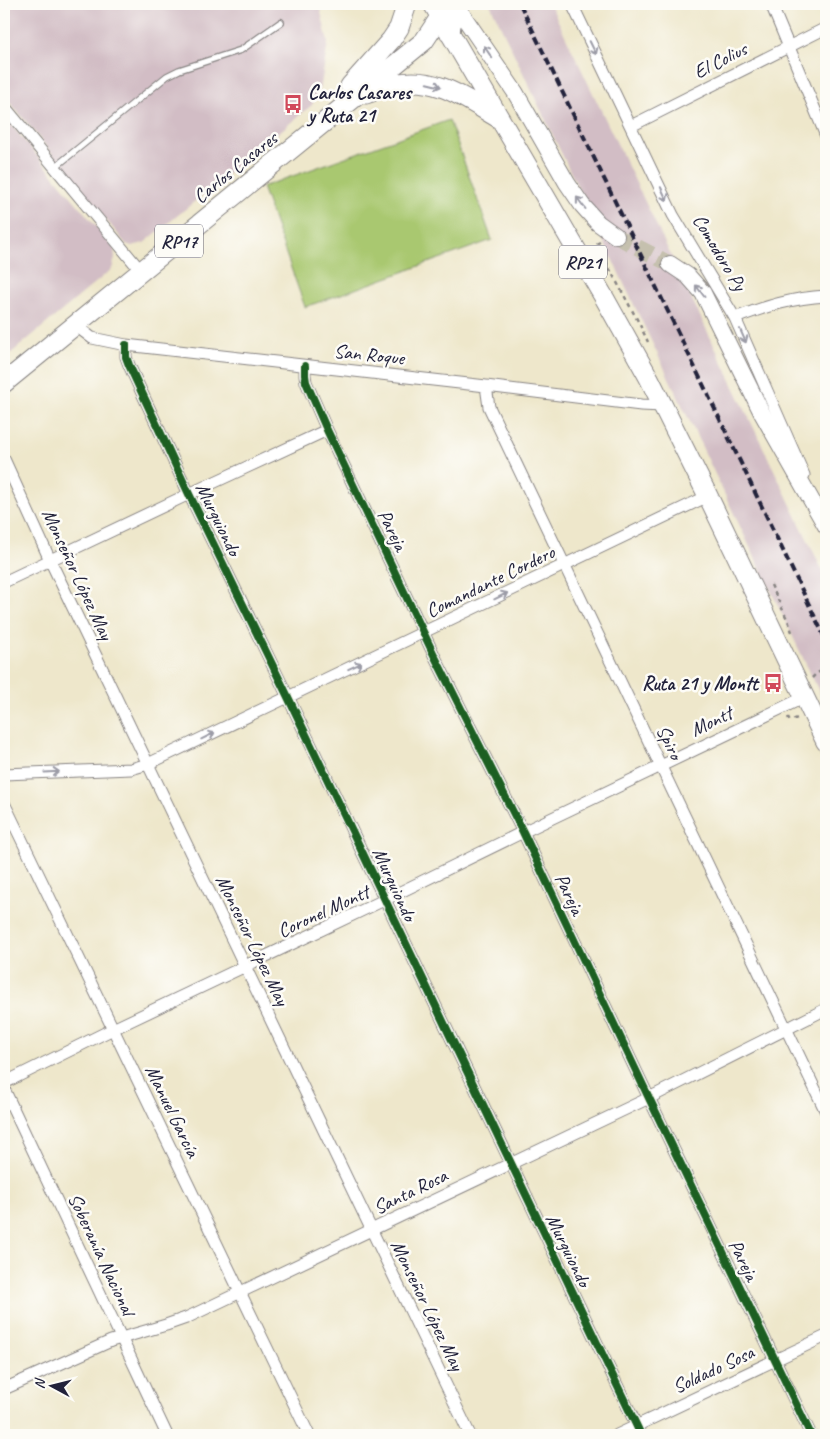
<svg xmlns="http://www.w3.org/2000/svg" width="830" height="1439" font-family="Caveat,sans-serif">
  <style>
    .industrial { fill: #d2bdc5 }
    .grass { fill: #a9c86f; stroke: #667555 }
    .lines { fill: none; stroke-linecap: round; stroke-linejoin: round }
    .secondary-tunnel { stroke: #c5c0ae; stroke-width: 16; stroke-dasharray: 16 8; stroke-linecap: butt }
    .lane-casing { stroke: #888483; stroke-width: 8 }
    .street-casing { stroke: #888483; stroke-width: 13 }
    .secondary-casing { stroke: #888483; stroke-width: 18 }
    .primary-casing { stroke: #888483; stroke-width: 21 }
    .path { stroke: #888483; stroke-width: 2.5; stroke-dasharray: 4 4; stroke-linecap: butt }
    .lane { stroke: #fff; stroke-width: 5.5 }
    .street { stroke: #fff; stroke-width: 11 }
    .secondary { stroke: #fff; stroke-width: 16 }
    .primary { stroke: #fff; stroke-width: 19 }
    .rail { stroke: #22223b; stroke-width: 4; stroke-dasharray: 8 4; stroke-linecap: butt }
    .cycleway-casing { stroke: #fdfcf7; stroke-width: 11 }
    .cycleway { stroke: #1b5e20; stroke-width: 8 }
    .oneway { stroke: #9c9ca7 }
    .labels { text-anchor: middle; stroke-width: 5; stroke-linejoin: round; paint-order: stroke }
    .shield { fill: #fdfcf7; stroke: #646373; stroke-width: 1 }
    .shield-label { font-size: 19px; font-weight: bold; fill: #22223b }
    .street-label { font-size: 20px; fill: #22223b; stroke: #fdfcf7 }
    .poi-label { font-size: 20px; font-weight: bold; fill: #22223b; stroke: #fdfcf7; text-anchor: start }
  </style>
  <rect width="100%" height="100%" fill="#fdfcf7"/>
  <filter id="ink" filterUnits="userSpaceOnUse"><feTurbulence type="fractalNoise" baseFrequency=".02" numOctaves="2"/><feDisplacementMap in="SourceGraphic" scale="10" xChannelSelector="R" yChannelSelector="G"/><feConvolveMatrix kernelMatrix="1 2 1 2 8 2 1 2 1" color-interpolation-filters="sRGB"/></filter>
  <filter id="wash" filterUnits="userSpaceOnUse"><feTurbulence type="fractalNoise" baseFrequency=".0096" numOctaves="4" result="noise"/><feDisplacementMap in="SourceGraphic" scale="20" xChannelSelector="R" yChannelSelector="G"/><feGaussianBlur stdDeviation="1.12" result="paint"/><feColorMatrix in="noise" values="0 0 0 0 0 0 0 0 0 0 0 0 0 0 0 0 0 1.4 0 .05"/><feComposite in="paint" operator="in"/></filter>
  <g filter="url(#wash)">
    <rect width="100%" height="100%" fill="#eee7cb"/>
    <path class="industrial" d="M4 4H319L328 42 321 85 312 105 144 243 132 246 126 244 4 95Z
      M490 4H550L826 578V706Z
      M4 116 114 248 115 258 112 269 4 359Z"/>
    <path class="grass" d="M449 120 492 240 305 307 262 187Z"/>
  </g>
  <g filter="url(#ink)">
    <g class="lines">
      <path class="secondary-tunnel" d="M616 236 670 264"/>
      <g class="lane-casing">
        <path id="lane" d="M54 168 167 76 179 70 241 50 281 22"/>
      </g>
      <g class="street-casing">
        <path id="street" d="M572 4 673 215 735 318 804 475
          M771 4 826 136
          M4 106 141 271
          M631 126 826 28
          M735 318C767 306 792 298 826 296
          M75 325 92 338 126 345 486 386 641 405 663 406
          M126 345V357L129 365 189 494 288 697 641 1435
          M305 366V375L306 382 327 430 435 657 523 832 649 1098 811 1435
          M486 386 489 407 826 1112
          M4 459 50 560 470 1435
          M4 582 189 494 327 430
          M4 774 131 769 148 764 708 496
          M4 803 309 1435
          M4 1083 113 1029 384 900 523 832 805 697
          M4 1089 167 1435
          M4 1389 111 1341 166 1325 186 1318 649 1098 826 1009
          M4 1429 7 1435
          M617 1435 826 1336"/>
      </g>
      <g class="secondary-casing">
        <path id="secondary" d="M455 4 515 92 567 183 582 205 598 223 616 236
          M670 264 688 276 703 293 762 413 826 526"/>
      </g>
      <g class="primary-casing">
        <path id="primary" d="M433 4 605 299 649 378 708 496 826 742
          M450 34 453 4
          M350 86 391 40 399 28 407 4
          M366 94C374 91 383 87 391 85 432 73 465 98 498 118
          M4 383 424 41 440 17"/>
      </g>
      <path class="path" d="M600 242 596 244 638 321 648 342
        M771 585 789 623 792 632
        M812 678 817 673 826 669
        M788 717 790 721 797 718"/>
      <use href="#lane" class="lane"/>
      <use href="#street" class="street"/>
      <use href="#secondary" class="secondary"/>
      <use href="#primary" class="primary"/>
      <path class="rail" d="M520 4 826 640"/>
      <g class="cycleway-casing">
        <path id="cycleway" d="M126 345V357L129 365 189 494 288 697 641 1435
          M305 366V375L306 382 327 430 435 657 523 832 649 1098 811 1435"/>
      </g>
      <use href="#cycleway" class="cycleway"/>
    </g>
    <defs><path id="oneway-shaft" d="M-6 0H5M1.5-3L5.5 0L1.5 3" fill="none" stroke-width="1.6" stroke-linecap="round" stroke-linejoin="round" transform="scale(1.25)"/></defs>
    <g class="oneway">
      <use href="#oneway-shaft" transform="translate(593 48) rotate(64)"/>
      <use href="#oneway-shaft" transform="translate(488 52) rotate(-124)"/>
      <use href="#oneway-shaft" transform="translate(434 85) rotate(13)"/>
      <use href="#oneway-shaft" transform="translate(664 194) rotate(65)"/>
      <use href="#oneway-shaft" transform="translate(581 203) rotate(-127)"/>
      <use href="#oneway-shaft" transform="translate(700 291) rotate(-127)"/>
      <use href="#oneway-shaft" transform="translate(743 336) rotate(66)"/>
      <use href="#oneway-shaft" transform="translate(501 596) rotate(-26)"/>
      <use href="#oneway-shaft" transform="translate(355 666) rotate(-25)"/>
      <use href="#oneway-shaft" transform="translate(208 736) rotate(-26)"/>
      <use href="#oneway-shaft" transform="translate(52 772) rotate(-3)"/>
    </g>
  </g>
  <defs>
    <g id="bus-bare" transform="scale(1.5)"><path d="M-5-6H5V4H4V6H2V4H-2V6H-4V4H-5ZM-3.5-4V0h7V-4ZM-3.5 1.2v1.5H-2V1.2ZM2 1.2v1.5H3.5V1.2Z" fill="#d1495b" stroke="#fdfcf7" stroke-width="2.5" paint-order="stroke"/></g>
  </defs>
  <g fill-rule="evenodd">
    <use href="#bus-bare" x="293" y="104"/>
    <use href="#bus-bare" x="773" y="683"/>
  </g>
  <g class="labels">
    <g class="shield">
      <rect x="155" y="224.5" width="48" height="33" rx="4"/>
      <rect x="559" y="245.5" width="48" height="33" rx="4"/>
    </g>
    <g class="shield-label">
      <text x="179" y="248">RP17</text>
      <text x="583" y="269">RP21</text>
    </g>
    <g class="street-label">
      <text transform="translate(720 60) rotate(-27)" y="7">El Colius</text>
      <text transform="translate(235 167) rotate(-39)" y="7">Carlos Casares</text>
      <text transform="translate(720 252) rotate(59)" y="7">Comodoro Py</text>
      <text transform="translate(369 354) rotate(6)" y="7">San Roque</text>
      <text transform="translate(219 519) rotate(64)" y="7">Murguiondo</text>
      <text transform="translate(393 530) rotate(64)" y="7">Pareja</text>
      <text transform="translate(78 574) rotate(65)" y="7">Monseñor López May</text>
      <text transform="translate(490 581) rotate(-26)" y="7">Comandante Cordero</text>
      <text transform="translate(711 721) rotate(-26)" y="7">Montt</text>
      <text transform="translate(670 742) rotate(64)" y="7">Spiro</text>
      <text transform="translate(395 884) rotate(65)" y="7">Murguiondo</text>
      <text transform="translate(570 894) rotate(65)" y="7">Pareja</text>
      <text transform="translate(323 911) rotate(-25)" y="7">Coronel Montt</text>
      <text transform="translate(253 940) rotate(64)" y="7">Monseñor López May</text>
      <text transform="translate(173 1111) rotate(64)" y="7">Manuel García</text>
      <text transform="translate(410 1191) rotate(-26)" y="7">Santa Rosa</text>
      <text transform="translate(569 1250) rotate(64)" y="7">Murguiondo</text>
      <text transform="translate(102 1254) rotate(65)" y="7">Soberanía Nacional</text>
      <text transform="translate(744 1260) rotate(64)" y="7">Pareja</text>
      <text transform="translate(428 1305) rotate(64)" y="7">Monseñor López May</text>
      <text transform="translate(713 1369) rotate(-25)" y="7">Soldado Sosa</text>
    </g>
    <g class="poi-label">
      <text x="308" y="99">Carlos Casares<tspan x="308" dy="23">y Ruta 21</tspan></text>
      <text x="758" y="690" text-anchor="end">Ruta 21 y Montt</text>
    </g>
  </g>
  <rect width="830" height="1439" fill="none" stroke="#fdfcf7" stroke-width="20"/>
  <g transform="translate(52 1386) rotate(277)" stroke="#fdfcf7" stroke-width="4" paint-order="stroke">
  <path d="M0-4L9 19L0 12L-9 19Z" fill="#22223b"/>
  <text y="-8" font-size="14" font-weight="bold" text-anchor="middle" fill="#22223b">N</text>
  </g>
</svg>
